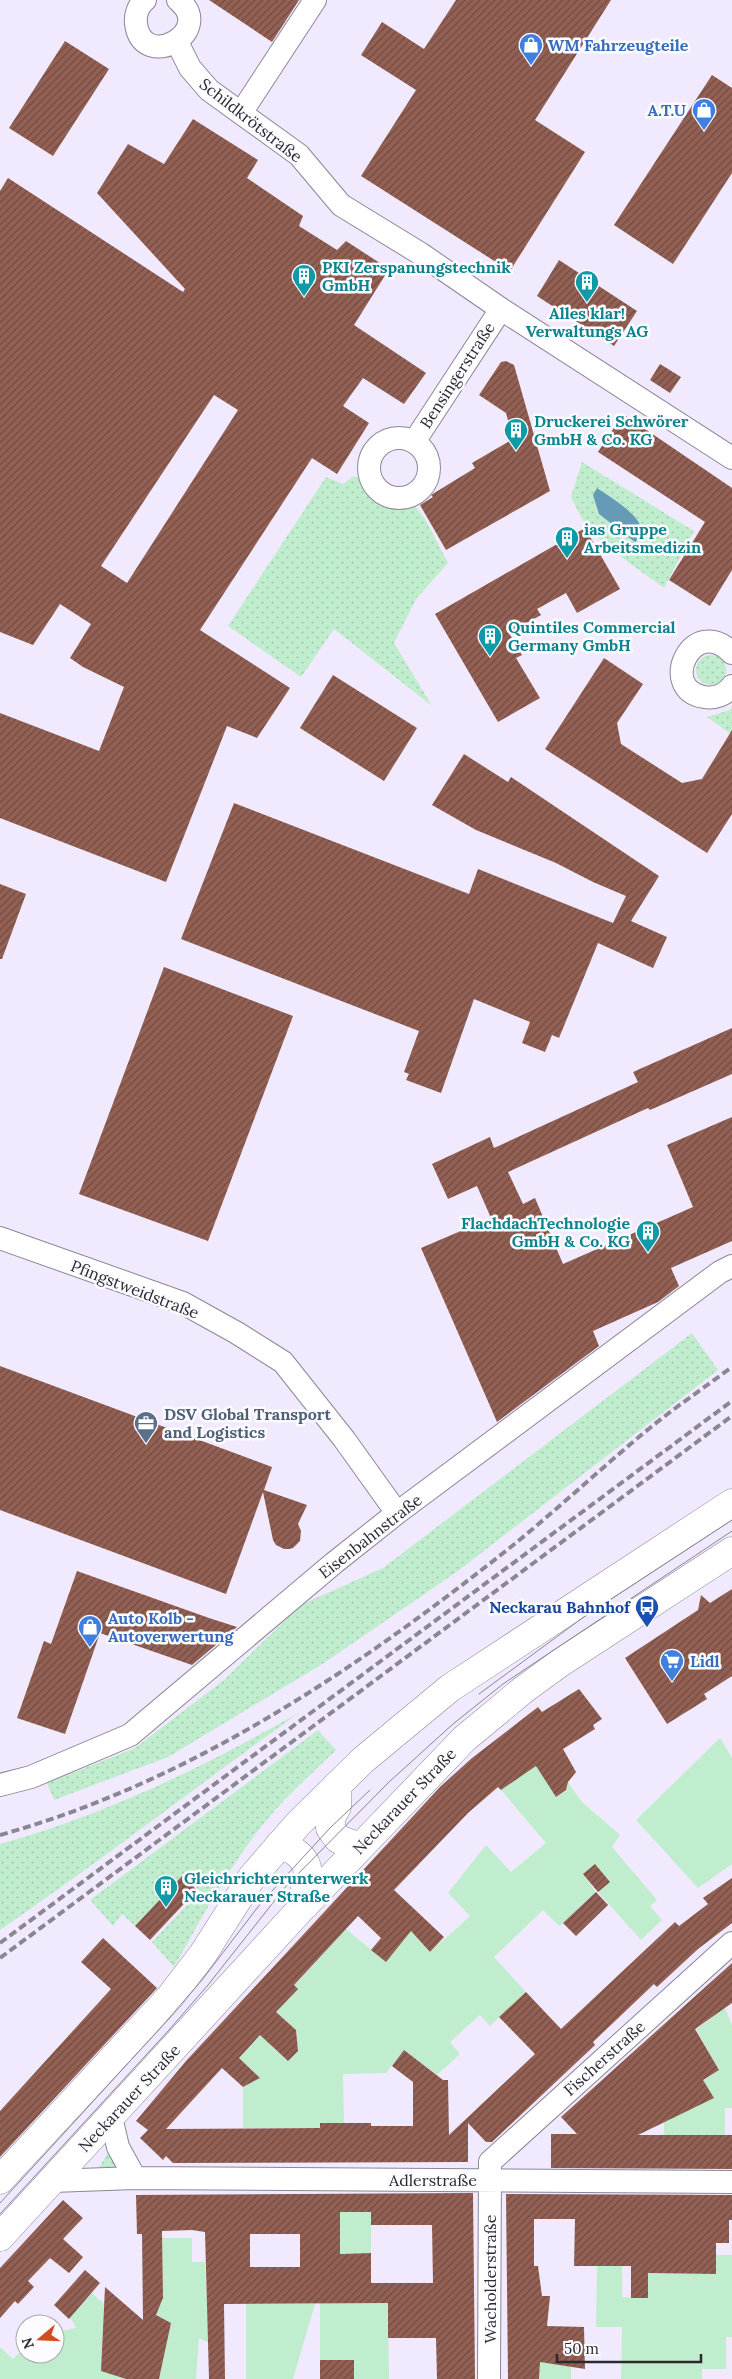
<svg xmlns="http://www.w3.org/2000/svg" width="732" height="2379" font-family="Lora,serif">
<defs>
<pattern id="grass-dots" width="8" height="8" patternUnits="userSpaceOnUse" patternTransform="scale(1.25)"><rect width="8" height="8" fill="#c0edce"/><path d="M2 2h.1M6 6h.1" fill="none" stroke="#a5cbb1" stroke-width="1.8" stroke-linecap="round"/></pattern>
<pattern id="building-hatch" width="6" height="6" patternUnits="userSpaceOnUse" patternTransform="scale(1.25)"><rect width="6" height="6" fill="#936054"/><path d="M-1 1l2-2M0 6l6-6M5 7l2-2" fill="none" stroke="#724b43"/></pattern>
</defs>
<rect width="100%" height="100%" fill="#f1eafe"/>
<path fill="url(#grass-dots)" d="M582 462 694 531 664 588 610 549 586 527 571 497Z
M354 476C362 480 363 482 368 489 379 506 395 506 413 504L424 517 448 563 416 599 394 643 432 706 334 629 301 677 228 626 326 477 343 484Z
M696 670a15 15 0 1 1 30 0a15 15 0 1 1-30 0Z
M732 706V735L707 717 730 710Z
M692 1333 718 1370 458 1571 324 1663 168 1757 54 1800 47 1783 135 1748 224 1680 301 1605 383 1568Z
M300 1712C200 1784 102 1860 0 1930V1844C109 1813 202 1768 300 1712Z
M318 1730 336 1750C317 1769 296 1787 278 1807 236 1853 205 1912 174 1967L152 1942 200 1891 183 1875 135 1926 122 1914 113 1926 90 1900Z
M111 2147 124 2173H96Z"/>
<path fill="#c0edce" d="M720 1738 732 1758V1864L698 1888 636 1820Z
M536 1766 556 1797 566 1791 568 1782 582 1802 620 1835 612 1847 657 1900 650 1906 662 1920 641 1940 598 1892 610 1882 583 1874 596 1892 563 1923 559 1926 543 1910 494 1957 526 1992 490 2026 480 2015 450 2042 460 2054 437 2075 404 2050 386 2073 343 2074 344 2123H320V2128H243V2087L260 2078 239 2058 270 2025 281 2035 271 2046 288 2061 298 2051 296 2030 276 2012 297 1989 294 1985 346 1929 386 1962 411 1931 430 1952C443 1939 457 1929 470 1916L448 1893 486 1845 511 1872 546 1843 501 1790Z
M725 2008 732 2025V2108H725V2135H664V2116L682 2113 699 2105 695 2097 708 2089 703 2080 719 2070 696 2029Z
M340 2194 362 2212H371V2253L340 2254Z
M162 2238H192V2262H205L209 2343 199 2338 196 2379H159L171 2323 156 2315 163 2298Z
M716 2255H732V2337H726V2369H702V2379H621L622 2327H596L597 2266H622V2297L648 2298V2273L716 2274Z
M92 2293 104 2304 101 2371 126 2379H0V2347L13 2359 25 2347V2354H55V2332L76 2328 70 2317Z
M320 2303H388L389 2379H354V2360H320Z
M246 2304H315L293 2379H246Z
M540 2362H571V2379H539Z"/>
<path fill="#669bb7" d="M597 488C611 498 659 525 635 542L599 514 593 495Z"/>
<path fill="url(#building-hatch)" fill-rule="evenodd" d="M209 0H299L272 42Z
M456 0H611L535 120 585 152 510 271 361 176 416 90 361 55 382 22 424 49Z
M65 41 109 69 53 156 9 128Z
M712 75 732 88V173L673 264 614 225Z
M193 119 258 160 247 178 303 216 299 226 337 250 346 241 389 269 354 325 426 373 404 404 363 378 343 406 369 423 337 474 312 458 200 630 290 688 257 738 227 726 166 882 0 818V713L99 751 124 687 83 667 70 658 91 624 60 604 33 645 0 632V191L8 178 183 292 185 289 97 193 128 144 164 164ZM214 395 238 410 127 583 101 566Z
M559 260 637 311 614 346 537 296Z
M506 361 514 365 550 491 446 550 420 505 433 497 431 495 475 468 472 463 513 439 506 413 479 395 501 362Z
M660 364 681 377 670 393 650 380Z
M623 414 732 488V570L710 606 669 580 705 522 598 452Z
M585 528 620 589 577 613 566 593 537 609 541 615 509 633 522 655 516 658 540 698 498 722 435 614Z
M604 658 643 684 617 723 621 744 682 783 702 779 732 730V814L707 853 545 749Z
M333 675 417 728 384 781 300 728Z
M464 754 508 782 511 777 659 876 631 921 667 937 653 968 598 943 559 1038 552 1035 545 1052 522 1043 530 1022 474 999 441 1093 406 1080 409 1074 404 1072 419 1031 181 939 234 803 469 894 478 869 613 923 626 896 593 882 556 863 476 830 432 805Z
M0 884 26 894 2 959H0Z
M164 967 293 1016 208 1241 79 1194Z
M732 1028V1074L650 1110 648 1108 508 1172 523 1204 535 1198 563 1264 693 1207 667 1145 732 1117V1241L671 1268 679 1286 658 1302 593 1331 599 1346 497 1422 421 1248 491 1218 477 1186 448 1199 432 1164 490 1137 494 1148 638 1082 633 1072Z
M0 1366 272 1467 264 1490 307 1505 298 1524 301 1531 300 1541 293 1548 289 1549H284L276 1545 273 1540 263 1492 226 1594 0 1510Z
M77 1571 209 1618 237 1627 192 1665 100 1633 65 1734 17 1718 44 1641 51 1644Z
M732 1589V1676L704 1694 707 1699 667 1724 625 1658 698 1610 701 1595 710 1603Z
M579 1689 602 1719 593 1725 595 1729 563 1749 576 1772 568 1782 566 1790 556 1797 536 1766 501 1790 498 1787 468 1813 394 1890 444 1937 430 1952 411 1931 386 1962 371 1950 381 1938 358 1916 294 1985 298 1989 276 2012 296 2030 298 2051 288 2061 260 2035 239 2058 260 2078 243 2087 222 2068 166 2129 320 2128V2123H371V2126H413V2082L392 2066 404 2050 443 2080H448L449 2135 535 2054 499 2017 526 1992 561 2029 675 1922 679 1926 708 1904 703 1898 732 1878V1923L698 1949 657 1987 654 1984 593 2042 595 2045 492 2142H486L468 2123V2162L173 2163 166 2156 163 2160 140 2138 148 2130 136 2121 186 2061 440 1787 472 1758 538 1707 542 1712Z
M595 1864 610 1882 598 1892 583 1874Z
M182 1876 197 1890 150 1940 135 1926Z
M596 1892 608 1905 576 1936 563 1923Z
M103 1938 157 1988 0 2157V2111L111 1989 81 1962Z
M732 1963V2003L695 2029 719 2070 703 2080 714 2098 638 2135H732V2169L551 2168V2134H577L561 2117Z
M473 2193 475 2379H437L436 2338H388V2303L224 2304 225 2379H209L205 2232 192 2230 162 2231 163 2298 156 2315 171 2323 159 2379H126L101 2371 105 2287 143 2320 142 2234H137L136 2195ZM340 2212H371V2225H432L433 2283H371V2253L340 2254ZM250 2234H300V2267H250Z
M506 2194 732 2195V2220H729V2243H716V2274L648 2273V2298H631V2266H574L575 2219H534V2266H538L542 2296H550L547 2326 584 2327 585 2369 540 2362 539 2379H508Z
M63 2200 83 2218 63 2239 83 2257 69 2273 50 2258 28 2281 34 2287 18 2304 15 2301 0 2318V2268Z
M85 2270 100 2283 69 2319 54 2305Z
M320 2360H354V2379H320Z"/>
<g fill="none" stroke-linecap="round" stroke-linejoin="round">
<g stroke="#8c8698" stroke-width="24">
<path id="minor" d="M145 0C138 6 135 15 136 24 143 73 217 31 178 0
M177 42 190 68 209 90 299 155 341 205 421 254 501 309 732 458
M241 113 315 0
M369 468a30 30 0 1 1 60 0a30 30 0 1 1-60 0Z
M414 442 501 309
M732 653C693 613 657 689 704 697 715 699 725 695 732 686
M0 1238 183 1303 237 1333 283 1362 344 1439 397 1513
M0 1785 31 1777 130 1735 334 1563 397 1513 720 1272 732 1266
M111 2117 118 2147 135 2178
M52 2181 135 2178 732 2182
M489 2379 490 2162 732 1943"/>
</g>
<g stroke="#8c8698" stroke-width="29">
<path id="primary" d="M337 1785V1807L332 1816 330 1828 338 1839 360 1847
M280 1844C319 1860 308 1877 299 1911
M0 2180 170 1997 203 1954 252 1877 298 1824 363 1760 450 1688 732 1503
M0 2237 299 1911 464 1739 523 1690 560 1663 732 1551"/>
</g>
<use href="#minor" stroke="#fff" stroke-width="22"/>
<use href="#primary" stroke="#fff" stroke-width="28"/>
<path stroke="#8a8693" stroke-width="1" d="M479 1694 585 1616 732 1520
M0 2203 163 2025 202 1980 261 1903 330 1828 370 1790
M0 2214 169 2030 208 1985 287 1885 389 1782 453 1724 503 1684 732 1531"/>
<path stroke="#8a8693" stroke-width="4" stroke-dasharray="8 4" stroke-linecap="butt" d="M0 1835C190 1782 354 1671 507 1550 556 1511 602 1467 651 1427 677 1406 705 1387 732 1367
M0 1943 732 1401
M0 1958 732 1416"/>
</g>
<defs>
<g id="shop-pin" transform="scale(1.25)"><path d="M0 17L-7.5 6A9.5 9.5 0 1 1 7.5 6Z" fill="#3f7fe0" stroke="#fcfbff"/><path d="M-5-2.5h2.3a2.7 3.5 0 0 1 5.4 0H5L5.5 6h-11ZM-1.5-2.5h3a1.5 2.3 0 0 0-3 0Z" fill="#fff"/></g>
<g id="building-pin" transform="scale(1.25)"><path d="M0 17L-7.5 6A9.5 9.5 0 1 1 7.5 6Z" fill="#0f9aa8" stroke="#fcfbff"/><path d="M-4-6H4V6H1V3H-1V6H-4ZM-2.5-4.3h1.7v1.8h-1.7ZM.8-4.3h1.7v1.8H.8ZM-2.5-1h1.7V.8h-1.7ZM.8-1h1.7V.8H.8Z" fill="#fff"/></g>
<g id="office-pin" transform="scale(1.25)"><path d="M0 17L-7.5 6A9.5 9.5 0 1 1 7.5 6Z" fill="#5c6f8a" stroke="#fcfbff"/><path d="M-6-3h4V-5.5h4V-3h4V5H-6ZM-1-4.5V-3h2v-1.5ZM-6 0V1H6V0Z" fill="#fff"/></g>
<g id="bus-pin" transform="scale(1.25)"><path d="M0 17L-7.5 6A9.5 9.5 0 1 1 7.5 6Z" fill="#1a4fb4" stroke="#fcfbff"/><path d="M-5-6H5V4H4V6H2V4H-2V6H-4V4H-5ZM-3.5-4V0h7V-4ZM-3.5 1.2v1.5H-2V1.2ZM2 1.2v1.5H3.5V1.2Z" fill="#fff"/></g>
<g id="supermarket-pin" transform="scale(1.25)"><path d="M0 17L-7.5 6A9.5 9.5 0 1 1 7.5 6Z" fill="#3f7fe0" stroke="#fcfbff"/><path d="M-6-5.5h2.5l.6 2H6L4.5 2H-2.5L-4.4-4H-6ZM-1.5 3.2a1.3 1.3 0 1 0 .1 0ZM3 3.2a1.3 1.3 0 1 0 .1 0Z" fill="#fff"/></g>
</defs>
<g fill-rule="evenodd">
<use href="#shop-pin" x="531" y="45"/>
<use href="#shop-pin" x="704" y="110"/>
<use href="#building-pin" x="304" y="276"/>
<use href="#building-pin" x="587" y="282"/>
<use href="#building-pin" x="516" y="430"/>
<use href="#building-pin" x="567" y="538"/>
<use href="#building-pin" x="490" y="636"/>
<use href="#building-pin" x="648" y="1232"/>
<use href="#office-pin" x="146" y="1423"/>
<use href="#bus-pin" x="647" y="1607"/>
<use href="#shop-pin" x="90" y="1627"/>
<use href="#supermarket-pin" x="672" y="1661"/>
<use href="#building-pin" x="166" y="1887"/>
</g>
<g text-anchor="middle" stroke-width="5" stroke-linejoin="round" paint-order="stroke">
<g font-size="16" font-weight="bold" fill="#366cbe" stroke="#fcfbff" text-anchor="start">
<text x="548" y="51">WM Fahrzeugteile</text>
<text x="686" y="116" text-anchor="end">A.T.U</text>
<text x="108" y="1624">Auto Kolb -<tspan x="108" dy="18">Autoverwertung</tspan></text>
<text x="690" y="1667">Lidl</text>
</g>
<g font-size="16" fill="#2c2a31" stroke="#fcfbff">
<text transform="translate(251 120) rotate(38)" y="6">Schildkrötstraße</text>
<text transform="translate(457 375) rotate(-57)" y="6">Bensingerstraße</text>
<text transform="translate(135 1289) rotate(21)" y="6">Pfingstweidstraße</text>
<text transform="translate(370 1536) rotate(-38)" y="6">Eisenbahnstraße</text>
<text transform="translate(404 1801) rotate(-46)" y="6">Neckarauer Straße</text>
<text transform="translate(604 2058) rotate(-42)" y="6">Fischerstraße</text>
<text transform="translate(129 2098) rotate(-47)" y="6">Neckarauer Straße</text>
<text x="433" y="2186">Adlerstraße</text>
<text transform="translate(490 2279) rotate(-90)" y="6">Wacholderstraße</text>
</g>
<g font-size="16" font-weight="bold" fill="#0d838f" stroke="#fcfbff" text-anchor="start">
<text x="322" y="273">PKI Zerspanungstechnik<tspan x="322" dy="18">GmbH</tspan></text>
<text x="587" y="319" text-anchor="middle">Alles klar!<tspan x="587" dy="18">Verwaltungs AG</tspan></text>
<text x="534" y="427">Druckerei Schwörer<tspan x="534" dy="18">GmbH &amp; Co. KG</tspan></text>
<text x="584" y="535">ias Gruppe<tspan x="584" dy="18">Arbeitsmedizin</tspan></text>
<text x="508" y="633">Quintiles Commercial<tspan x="508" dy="18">Germany GmbH</tspan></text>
<text x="630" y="1229" text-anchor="end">FlachdachTechnologie<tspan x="630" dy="18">GmbH &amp; Co. KG</tspan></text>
<text x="184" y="1884">Gleichrichterunterwerk<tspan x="184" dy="18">Neckarauer Straße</tspan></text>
</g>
<g font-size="16" font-weight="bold" fill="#4e5e75" stroke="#fcfbff" text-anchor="start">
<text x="164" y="1420">DSV Global Transport<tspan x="164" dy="18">and Logistics</tspan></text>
</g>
<g font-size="16" font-weight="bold" fill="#164399" stroke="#fcfbff" text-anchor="end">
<text x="630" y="1613">Neckarau Bahnhof</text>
</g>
</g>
<g transform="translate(40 2339) rotate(251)"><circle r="24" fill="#fcfbff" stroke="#a9a7ad"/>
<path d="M0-4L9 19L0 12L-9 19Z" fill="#d34b20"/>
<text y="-8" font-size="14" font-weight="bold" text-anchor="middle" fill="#2c2a31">N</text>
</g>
<path d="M557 2354v8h144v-8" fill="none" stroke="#2c2a31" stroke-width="2.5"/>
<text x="564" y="2354" font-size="15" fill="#2c2a31" stroke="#fcfbff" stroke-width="4" paint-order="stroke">50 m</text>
</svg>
